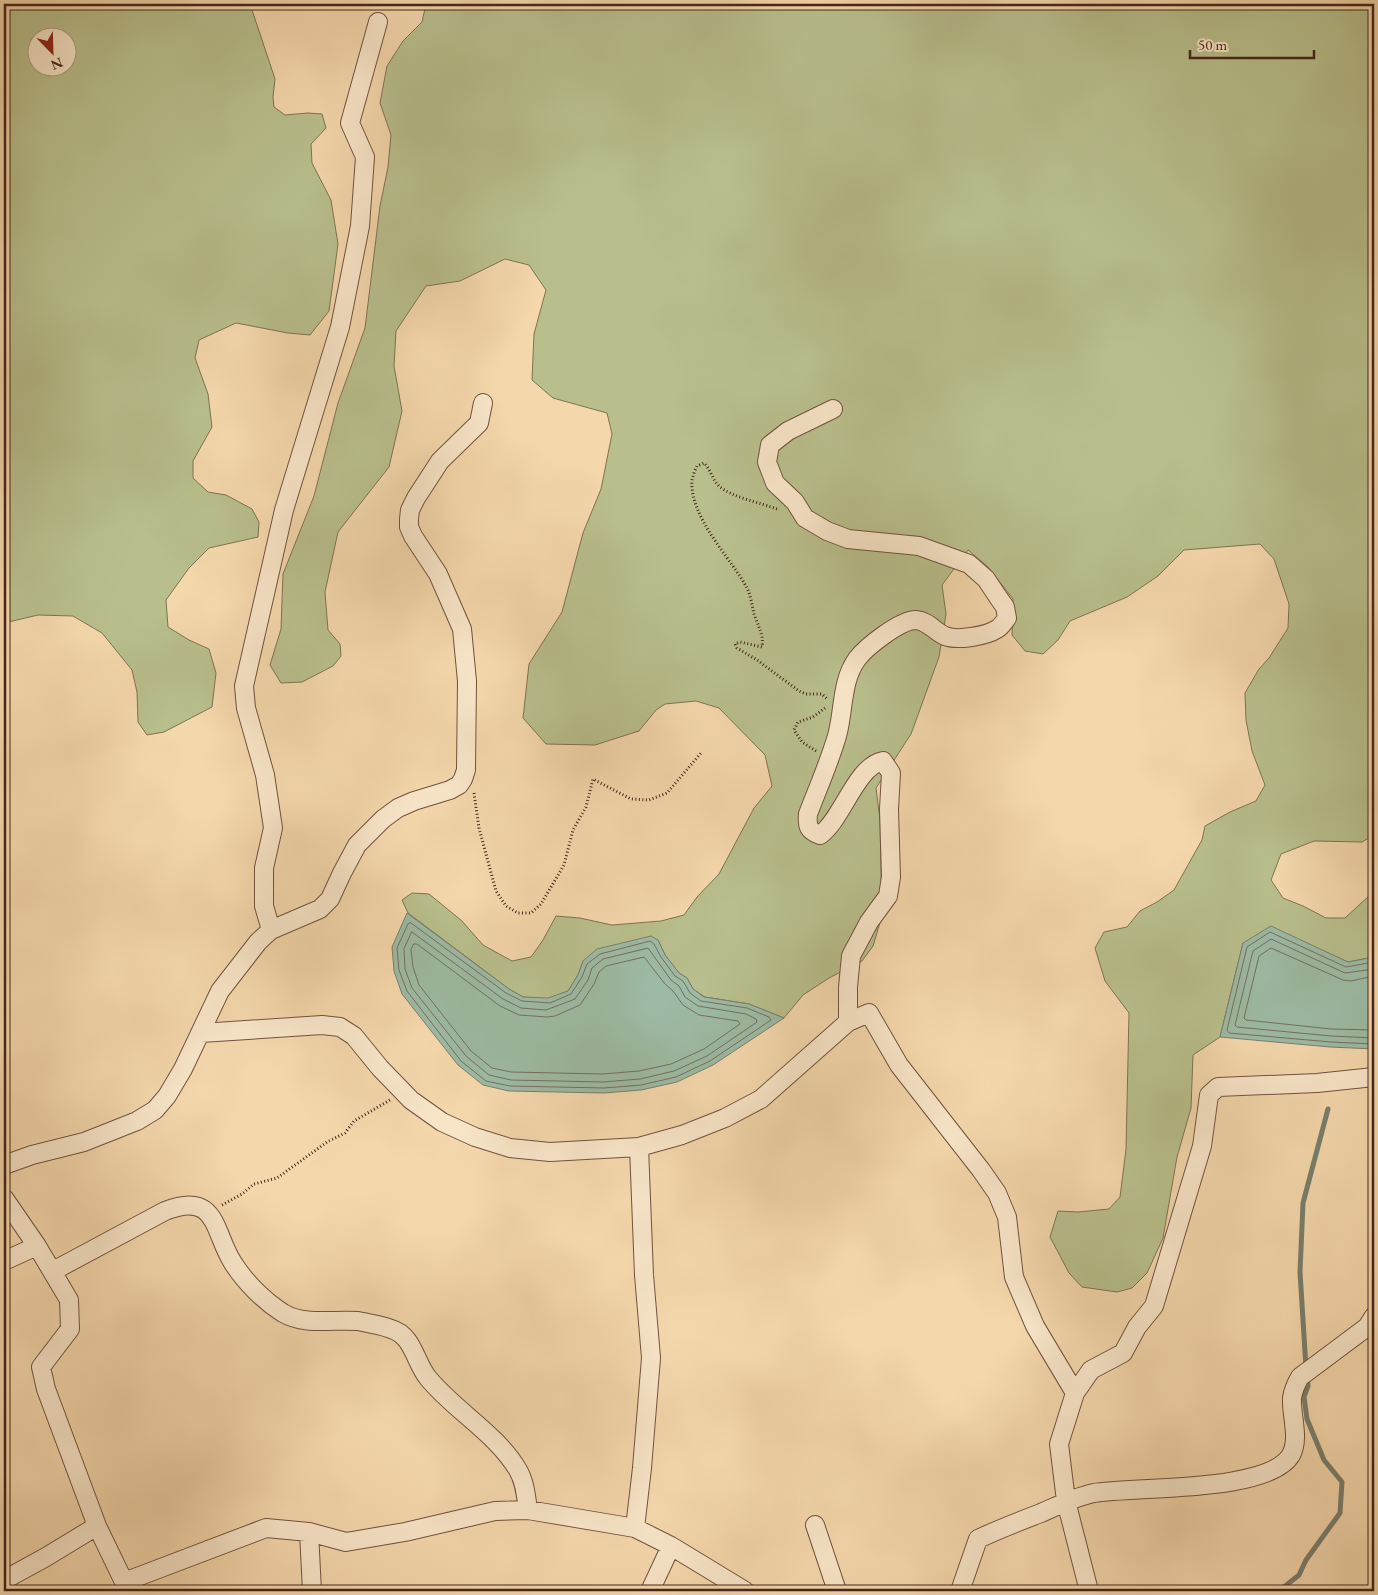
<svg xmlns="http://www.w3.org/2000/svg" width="1378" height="1595" font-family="'EB Garamond',serif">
<rect width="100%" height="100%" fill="#f4d7ab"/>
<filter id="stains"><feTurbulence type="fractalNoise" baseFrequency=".004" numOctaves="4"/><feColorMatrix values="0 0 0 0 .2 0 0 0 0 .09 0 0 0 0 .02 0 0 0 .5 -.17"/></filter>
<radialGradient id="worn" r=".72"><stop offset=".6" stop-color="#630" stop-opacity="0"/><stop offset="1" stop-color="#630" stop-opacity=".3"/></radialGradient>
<path fill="#b8bf8c" stroke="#7f7254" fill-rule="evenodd" d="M4 4H250L275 79 273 97 274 107 285 115 308 113 322 114 326 128 311 144 312 163 331 200 338 244 329 311 310 335 288 333 236 323 199 340 195 358 208 394 212 427 193 461V478L208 492 226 495 252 509 259 522 258 537 209 548 189 568 166 600 168 627 189 640 209 649 216 673 212 707 164 732 147 735 138 722 137 692 132 670 102 633 73 616 38 615 4 623ZM38 38H68V68H38Z
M426 4H1374V835L1362 842 1314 841 1281 854 1271 880 1283 898 1303 906 1326 918H1345L1370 895H1374V957L1348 962 1311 946 1243 943 1220 1037 1193 1055 1191 1108 1177 1157 1163 1238 1147 1273 1132 1288 1117 1292 1082 1287 1069 1273 1050 1237 1058 1211 1078 1212 1109 1209 1120 1197 1126 1149 1129 1013 1105 981 1095 948 1104 932 1127 927 1140 911 1157 902 1174 890 1202 840 1205 826 1230 812 1256 801 1265 785 1252 751 1246 720 1245 693 1259 669 1269 658 1288 628 1289 604 1274 559 1260 544 1184 550 1158 576 1127 597 1070 621 1058 640 1043 654 1025 651 1012 635 1013 599 988 567 968 550 942 585 946 614 939 657 911 734 876 788 880 820 882 916 873 946 862 961 829 978 803 995 784 1018 749 1004 705 997 693 989 687 978 679 973 665 955 658 940 583 961 578 975 568 991 548 999 523 997 509 989 408 913 402 900 412 893 429 894 462 921 483 945 512 961 531 957 543 940 556 916 580 918 612 925 661 921 684 915 697 897 719 874 754 808 772 786 765 755 719 708 696 701 665 704 656 710 639 731 595 745 546 744 523 718 529 664 562 612 583 533 601 489 612 434 607 413 553 398 532 380 534 334 546 290 529 265 505 259 460 281 426 286 396 331 394 366 402 411 389 467 338 532 325 592 328 630 340 644 341 656 333 666 302 682 281 683 270 665 281 629 283 574 314 496 338 403 365 328 380 206 388 167 391 135 380 103 387 66 403 41 422 22Z"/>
<path fill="#9dbaa4" stroke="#7a7f6d" d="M407 913 509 989 523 997 548 998 568 991 578 975 583 961 597 949 651 936 658 940 665 955 679 973 687 978 693 989 704 997 749 1004 784 1018 713 1065 677 1082 641 1090 604 1093 509 1091 483 1085 458 1065 402 994 394 971 392 947Z
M1271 926 1348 962 1374 957V1049L1330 1047 1220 1037 1243 943Z"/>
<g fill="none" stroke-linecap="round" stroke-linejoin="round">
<path stroke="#727060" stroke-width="1" d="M411 923 506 993 522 1001 550 1003 571 994 582 977 587 964 600 954 650 941 654 944 661 957 675 976 683 981 690 993 701 1001 747 1008 769 1017 771 1020 710 1061 676 1077 641 1085 604 1088 510 1086 486 1081 461 1061 407 991 399 970 397 948 408 924Z
M412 932 503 999 521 1008 546 1010 575 999 588 980 592 968 603 959 648 948 671 980 679 986 685 997 698 1006 746 1014 756 1019 757 1022 707 1056 674 1071 640 1079 603 1082 511 1080 489 1075 466 1056 412 988 405 969 404 949Z
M414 944H417L500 1006 519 1015 547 1017 555 1016 580 1005 594 984 599 972 606 966 644 957 665 984 673 991 683 1005 699 1015 738 1021 740 1024 704 1049 671 1064 639 1071 603 1074 511 1072 492 1068 471 1051 419 985 413 967 411 950Z
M1374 962 1346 967 1270 932 1247 947 1227 1030 1229 1033 1331 1042 1374 1044
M1374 969 1345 973 1271 939 1253 951 1235 1025 1237 1027 1331 1036 1374 1038
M1374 976 1351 981 1343 980 1271 948 1259 956 1244 1018 1246 1020 1331 1029 1374 1030"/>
<path stroke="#7a7f6d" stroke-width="5" d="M1306 1368 1300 1272 1303 1203 1328 1109
M1279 1591 1299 1575 1306 1560 1340 1513 1342 1482 1324 1460 1307 1419 1304 1397 1308 1386 1307 1376"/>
<g stroke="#72523f" stroke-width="20">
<path id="minor" d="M833 409 788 431 770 445 767 462 775 483 795 502 805 518 827 531 848 539 919 546 969 564 986 579 998 597 1005 607 1007 618C1004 622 1001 627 997 629 986 636 957 641 945 636 934 631 928 621 916 620 900 620 866 647 857 659 841 681 844 711 837 736 829 763 818 788 808 814 807 826 808 831 820 835 842 820 856 766 883 761L891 773 889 809 891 877 888 896 869 922 851 956 848 987V1022
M271 930 264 906V868L273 828 265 775 246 708 244 686 284 510 340 327 360 226 365 157 350 123 378 22
M201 1033 322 1025 340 1027 354 1036 380 1068 411 1100 442 1122 475 1137 510 1148 550 1152 639 1147 682 1135 725 1118 761 1099 848 1022 869 1013 899 1065 981 1170 997 1193 1007 1217 1014 1277 1035 1326 1075 1393
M4 1165 32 1155 84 1142 137 1121 155 1110 167 1096 183 1069 220 991 258 942 271 930 320 909 330 899 342 873 357 845 383 819 398 808 414 801 450 790 459 785 463 779 466 770 467 681 462 629 438 574 413 536 409 527V519L410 510 416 498 440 461 479 423 483 403
M4 1198 37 1246 69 1300 70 1329 41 1367 46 1389 97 1526 124 1582 266 1528 309 1532 346 1542 405 1532 495 1511 528 1510 635 1528 671 1546 745 1591
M4 1261 37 1246
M53 1271 165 1211C218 1190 213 1232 233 1263 245 1282 264 1301 283 1313 305 1326 333 1319 358 1321 368 1323 381 1325 391 1329 413 1335 415 1362 428 1378 455 1411 496 1433 518 1470 525 1482 526 1496 528 1510
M815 1525 837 1591
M635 1528 642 1468 651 1358 644 1275 639 1147
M309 1532 312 1591
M4 1580 46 1557 97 1526
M650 1591 671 1546
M960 1591 978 1539C999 1529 1020 1521 1041 1513 1059 1505 1075 1497 1094 1493 1136 1486 1268 1493 1291 1455 1300 1438 1291 1416 1292 1398 1293 1390 1296 1384 1300 1377L1367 1327 1374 1316
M1089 1591 1066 1501 1059 1444 1075 1393 1091 1370 1123 1353 1137 1327 1154 1306 1202 1146 1209 1095 1218 1087 1317 1083 1374 1077"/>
</g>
<path stroke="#46261b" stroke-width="3" stroke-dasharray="1 2.5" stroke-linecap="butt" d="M777 509C761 503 731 497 719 486 712 479 711 470 704 463L697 466C695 470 693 475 692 480 689 517 731 558 747 588 751 596 752 606 754 614 758 626 764 635 762 647L740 642 735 644 737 648 757 660 799 691 806 694H822L827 699
M816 751 802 742 794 730 798 722 813 717 825 708
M474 793 479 828 496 891 506 906 518 913H531L541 904 564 865 573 830 586 807 593 779 631 799 649 800 667 793 701 753
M222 1205 242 1194 254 1184 277 1178 327 1142 345 1133 354 1121 390 1100"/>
<use href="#minor" stroke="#f8e5c8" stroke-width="18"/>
</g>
<rect width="1378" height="1595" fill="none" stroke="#f4d7ab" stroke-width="20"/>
<rect x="5" y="5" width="1368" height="1585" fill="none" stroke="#46261b" stroke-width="2.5"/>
<rect x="10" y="10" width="1358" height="1575" fill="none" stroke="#46261b"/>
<g transform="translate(52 52) rotate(157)"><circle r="24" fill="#f8e5c8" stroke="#b19983"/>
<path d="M0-4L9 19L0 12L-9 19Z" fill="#8f2418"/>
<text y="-8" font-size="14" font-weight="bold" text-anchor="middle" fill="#46261b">N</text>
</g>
<path d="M1190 50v8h124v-8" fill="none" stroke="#46261b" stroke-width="2.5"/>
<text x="1198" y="50" font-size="15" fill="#46261b" stroke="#f8e5c8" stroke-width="4" paint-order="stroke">50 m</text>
<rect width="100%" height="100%" filter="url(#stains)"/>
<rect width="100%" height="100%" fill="url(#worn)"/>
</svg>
